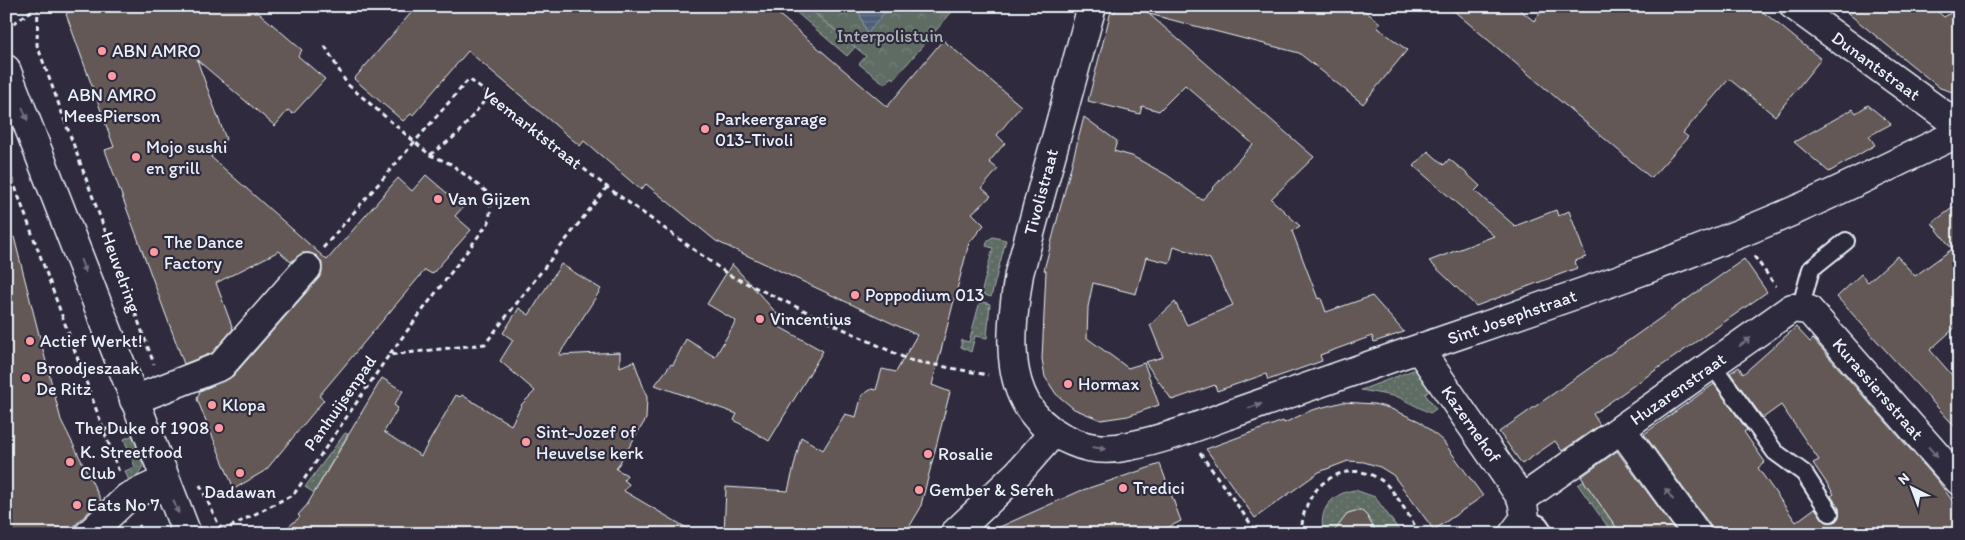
<svg xmlns="http://www.w3.org/2000/svg" width="1965" height="540" font-family="Itim,sans-serif">
<defs>
<pattern id="grass-dots" width="8" height="8" patternUnits="userSpaceOnUse" patternTransform="scale(1.25)"><rect width="8" height="8" fill="#5e6c63"/><path d="M2 2h.1M6 6h.1" fill="none" stroke="#75817a" stroke-width="1.8" stroke-linecap="round"/></pattern>
<pattern id="forest-crowns" width="20" height="18" patternUnits="userSpaceOnUse" patternTransform="scale(1.25)"><rect width="20" height="18" fill="#5e6c63"/><path d="M2 6a3 3 0 1 1 6 0M12 15a3 3 0 1 1 6 0" fill="none" stroke="#75817a"/></pattern>
<pattern id="water-rules" width="6" height="5" patternUnits="userSpaceOnUse" patternTransform="scale(1.25)"><rect width="6" height="5" fill="#4e6078"/><path d="M0 2.5h6" fill="none" stroke="#68778c"/></pattern>
</defs>
<rect width="100%" height="100%" fill="#2f2a3d"/>
<filter id="ink" filterUnits="userSpaceOnUse"><feTurbulence type="fractalNoise" baseFrequency=".02" numOctaves="2"/><feDisplacementMap in="SourceGraphic" scale="10" xChannelSelector="R" yChannelSelector="G"/><feConvolveMatrix kernelMatrix="1 2 1 2 8 2 1 2 1" color-interpolation-filters="sRGB"/></filter>
<g filter="url(#ink)">
<path fill="url(#grass-dots)" stroke="#a3aeae" d="M789 6H857L867 34 847 56Z
M993 237 1006 240 991 297 981 294 993 248 986 246 988 240Z
M980 301 990 304 987 338 975 336 971 352 961 347V340L969 342Z
M1416 369 1431 390 1425 394 1436 409 1430 413 1398 397 1361 390Z
M345 433 348 434 314 493 305 487Z
M136 434 143 466 136 479 129 481 125 471 135 467 124 439Z
M1584 481 1619 531 1621 534H1613L1578 485Z
M1355 490 1375 497 1402 534H1324C1317 510 1332 493 1355 490Z"/>
<path fill="url(#forest-crowns)" stroke="#a3aeae" d="M806 6H957L894 79 891 77 885 84 859 64 866 56Z"/>
<path fill="url(#water-rules)" stroke="#8c9aab" d="M857 6H890L867 34Z"/>
<path fill="#645954" stroke="#e8f1f8" d="M78 6H251L302 50 298 56 325 79 293 114 288 110 275 126 197 60 226 139 211 157 327 260 398 178 412 191 426 175 463 207 455 216 471 230 432 274 425 270 319 396 324 400 266 470 234 489 197 399 200 391 233 376 319 278 322 272V263L317 256 310 253H302L291 262 279 251 216 283 233 329 212 353 184 364 105 150 114 147 66 14Z
M417 6H769L887 107 943 40 1021 106 997 135 1005 143 989 162 998 169 982 188 991 196 972 213 984 225 969 243 932 385 950 392 920 509 905 534H724L726 487 788 491 801 437 823 450 845 414 856 417 862 395 872 389 876 390 882 369 896 372 917 335 716 241 646 184 641 190 584 141 580 146 468 51 413 115 411 114 403 121 354 79Z
M1116 6H1140L1148 13 1149 6H1359L1380 23 1377 27 1407 50 1363 104 1299 53 1149 14 1314 157 1271 199 1300 226 1292 231 1318 299 1321 298 1326 312 1372 296 1404 332 1374 342 1372 336 1320 355 1322 361 1268 380 1266 374 1217 391 1215 385 1172 400 1145 362 1163 357 1150 325 1175 302 1187 325 1233 305 1210 259 1174 246 1170 263 1146 257 1136 294 1093 283 1088 307 1087 338 1128 368 1144 363 1159 405 1128 416 1101 420 1074 409 1056 394 1045 377 1042 359 1046 271 1044 270 1084 117 1117 141 1114 151 1132 156 1167 175 1202 200 1253 144 1185 85 1159 111 1142 106 1140 114 1088 101 1111 11 1115 12Z
M1448 6H1515L1534 21 1546 6H1756L1821 59 1775 116 1729 79 1683 133 1688 137 1651 178Z
M1839 6H1931L1944 17 1959 8V94L1940 88Z
M1868 105 1891 124 1869 136 1875 145 1829 172 1794 142 1853 109 1856 113Z
M1428 151 1444 165 1449 159 1465 172 1480 186 1475 191 1515 226 1556 210 1558 216 1569 211 1586 257 1575 261 1577 268 1476 306 1429 261 1494 236 1414 166Z
M1959 203V324L1930 350 1959 383V431L1837 297 1861 274 1868 282 1897 256 1915 276 1952 249 1932 223Z
M14 237 61 420 101 500 66 534H6V238Z
M1744 259 1767 292 1593 414 1600 425 1562 451 1555 441 1522 464 1499 432Z
M561 264 601 289 559 355 620 352V367L634 361 647 397 646 419 616 469 627 475 624 480 629 484 624 491 697 534H280L300 517 298 515 307 505 382 378 403 391 394 405 398 408 384 432 421 456 456 395 460 397 462 395 511 425 522 404 535 391 500 361 513 340 503 333 519 308 529 315Z
M732 264 780 317 776 325 823 351 769 441 734 420 737 414 655 385 671 364 673 365 686 339 715 357 736 321 707 304Z
M1796 327 1810 342 1813 339 1938 481 1959 510V523L1945 534H1712L1710 525 1644 434 1714 384 1747 430 1744 432 1765 462 1758 468 1796 522 1815 508 1826 522H1835L1839 517V508L1831 496 1834 494 1813 463 1819 460 1781 405 1763 418 1730 373 1739 367 1743 374Z
M1343 402 1374 404 1389 408 1419 421 1443 441 1483 496 1434 530 1393 475 1380 467 1364 462 1348 461 1319 472 1255 518 1206 449 1283 421 1284 423 1312 410Z
M1617 451 1678 534H1621L1581 477Z
M1160 464 1181 521 1155 534H984L1080 491Z
M1355 511H1362L1367 516 1377 534H1332L1348 513Z"/>
<g fill="none" stroke-linecap="round" stroke-linejoin="round">
<g stroke="#e8f1f8" stroke-width="20">
<path id="lane" d="M1800 309 1811 269 1846 241
M1713 366 1775 452 1804 473 1830 513
M1525 518 1539 524 1546 534"/>
</g>
<g stroke="#e8f1f8" stroke-width="31">
<path id="street" d="M1092 6 1019 274C1009 338 1000 413 1073 442 1091 450 1111 450 1129 446 1162 440 1196 427 1228 415 1276 398 1325 381 1374 364 1509 317 1645 274 1777 218 1839 192 1898 161 1959 133
M1794 6 1959 126
M1419 349 1522 499 1525 518 1513 534
M134 400 221 366 307 268
M1522 499 1621 429
M89 534 128 497 165 480
M954 534 1018 473 1054 432
M1697 534 1621 429 1792 308 1809 310 1959 481"/>
</g>
<g stroke="#e8f1f8" stroke-width="31">
<path id="secondary" d="M6 69 187 534"/>
</g>
<path stroke="#e8f1f8" stroke-width="3" stroke-dasharray="5 4" stroke-linecap="butt" d="M38 6 37 45 154 364
M6 29 38 6
M325 46 347 84 430 155 451 164 492 196 489 222 389 355
M430 155 459 133 489 95
M6 162 119 472
M323 248 469 79 607 187 729 275 909 360 988 375
M1754 256 1776 286
M104 430 115 426
M1200 453 1258 534
M200 485 223 534
M139 525 143 534
M222 531 294 494 389 355 485 344 607 187
M1302 534C1299 488 1346 452 1385 483 1397 494 1411 520 1420 534"/>
<use href="#lane" stroke="#2f2a3d" stroke-width="16"/>
<use href="#street" stroke="#2f2a3d" stroke-width="28"/>
<use href="#secondary" stroke="#2f2a3d" stroke-width="28"/>
</g>
<defs><path id="oneway-solid" d="M-6-.8H1V-3.2L6.5 0L1 3.2V.8H-6Z" transform="scale(1.25)"/></defs>
<g fill="#70707e">
<use href="#oneway-solid" transform="translate(25 114) rotate(69)"/>
<use href="#oneway-solid" transform="translate(83 266) rotate(69)"/>
<use href="#oneway-solid" transform="translate(1745 342) rotate(-36)"/>
<use href="#oneway-solid" transform="translate(1255 406) rotate(-19)"/>
<use href="#oneway-solid" transform="translate(1099 448) rotate(7)"/>
<use href="#oneway-solid" transform="translate(1933 452) rotate(49)"/>
<use href="#oneway-solid" transform="translate(1669 494) rotate(-126)"/>
<use href="#oneway-solid" transform="translate(176 507) rotate(68)"/>
</g>
</g>
<g fill="#ff9aa2" stroke="#2f2a3d" stroke-width="2">
<circle cx="102" cy="51" r="5"/>
<circle cx="112" cy="76" r="5"/>
<circle cx="705" cy="129" r="5"/>
<circle cx="136" cy="157" r="5"/>
<circle cx="438" cy="199" r="5"/>
<circle cx="154" cy="252" r="5"/>
<circle cx="855" cy="295" r="5"/>
<circle cx="760" cy="319" r="5"/>
<circle cx="30" cy="341" r="5"/>
<circle cx="26" cy="378" r="5"/>
<circle cx="1068" cy="384" r="5"/>
<circle cx="212" cy="405" r="5"/>
<circle cx="219" cy="428" r="5"/>
<circle cx="526" cy="442" r="5"/>
<circle cx="928" cy="454" r="5"/>
<circle cx="70" cy="462" r="5"/>
<circle cx="240" cy="473" r="5"/>
<circle cx="1123" cy="488" r="5"/>
<circle cx="919" cy="490" r="5"/>
<circle cx="77" cy="505" r="5"/>
</g>
<g text-anchor="middle" stroke-width="4.5" stroke-linejoin="round" paint-order="stroke">
<g font-size="18" fill="#aab5b5" stroke="#2f2a3d">
<text x="890" y="42">Interpolistuin</text>
</g>
<g font-size="18" fill="#e8f1f8" stroke="#2f2a3d" text-anchor="start">
<text x="112" y="57">ABN AMRO</text>
<text x="112" y="101" text-anchor="middle">ABN AMRO<tspan x="112" dy="21">MeesPierson</tspan></text>
<text x="715" y="125">Parkeergarage<tspan x="715" dy="21">013-Tivoli</tspan></text>
<text x="146" y="153">Mojo sushi<tspan x="146" dy="21">en grill</tspan></text>
<text x="448" y="205">Van Gijzen</text>
<text x="164" y="248">The Dance<tspan x="164" dy="21">Factory</tspan></text>
<text x="865" y="301">Poppodium 013</text>
<text x="770" y="325">Vincentius</text>
<text x="40" y="347">Actief Werkt!</text>
<text x="36" y="374">Broodjeszaak<tspan x="36" dy="21">De Ritz</tspan></text>
<text x="1078" y="390">Hormax</text>
<text x="222" y="411">Klopa</text>
<text x="209" y="434" text-anchor="end">The Duke of 1908</text>
<text x="536" y="438">Sint-Jozef of<tspan x="536" dy="21">Heuvelse kerk</tspan></text>
<text x="80" y="458">K. Streetfood<tspan x="80" dy="21">Club</tspan></text>
<text x="938" y="460">Rosalie</text>
<text x="1133" y="494">Tredici</text>
<text x="929" y="496">Gember &amp; Sereh</text>
<text x="240" y="498" text-anchor="middle">Dadawan</text>
<text x="87" y="511">Eats No 7</text>
</g>
<g font-size="18" fill="#e8f1f8" stroke="#2f2a3d">
<text transform="translate(1876 66) rotate(36)" y="6">Dunantstraat</text>
<text transform="translate(532 128) rotate(38)" y="6">Veemarktstraat</text>
<text transform="translate(1041 192) rotate(-75)" y="6">Tivolistraat</text>
<text transform="translate(121 272) rotate(70)" y="6">Heuvelring</text>
<text transform="translate(1512 317) rotate(-19)" y="6">Sint Josephstraat</text>
<text transform="translate(1678 389) rotate(-35)" y="6">Huzarenstraat</text>
<text transform="translate(1878 389) rotate(49)" y="6">Kurassiersstraat</text>
<text transform="translate(340 403) rotate(-55)" y="6">Panhuijsenpad</text>
<text transform="translate(1471 424) rotate(55)" y="6">Kazernehof</text>
</g>
</g>
<rect width="1965" height="540" fill="none" stroke="#2f2a3d" stroke-width="25"/>
<rect x="12" y="12" width="1940" height="515" fill="none" stroke="#e8f1f8" stroke-width="2" filter="url(#ink)"/>
<g transform="translate(1912 488) rotate(318)" stroke="#2f2a3d" stroke-width="4" paint-order="stroke">
<path d="M0-4L9 19L0 12L-9 19Z" fill="#e8f1f8"/>
<text y="-8" font-size="14" font-weight="bold" text-anchor="middle" fill="#e8f1f8">N</text>
</g>
</svg>
